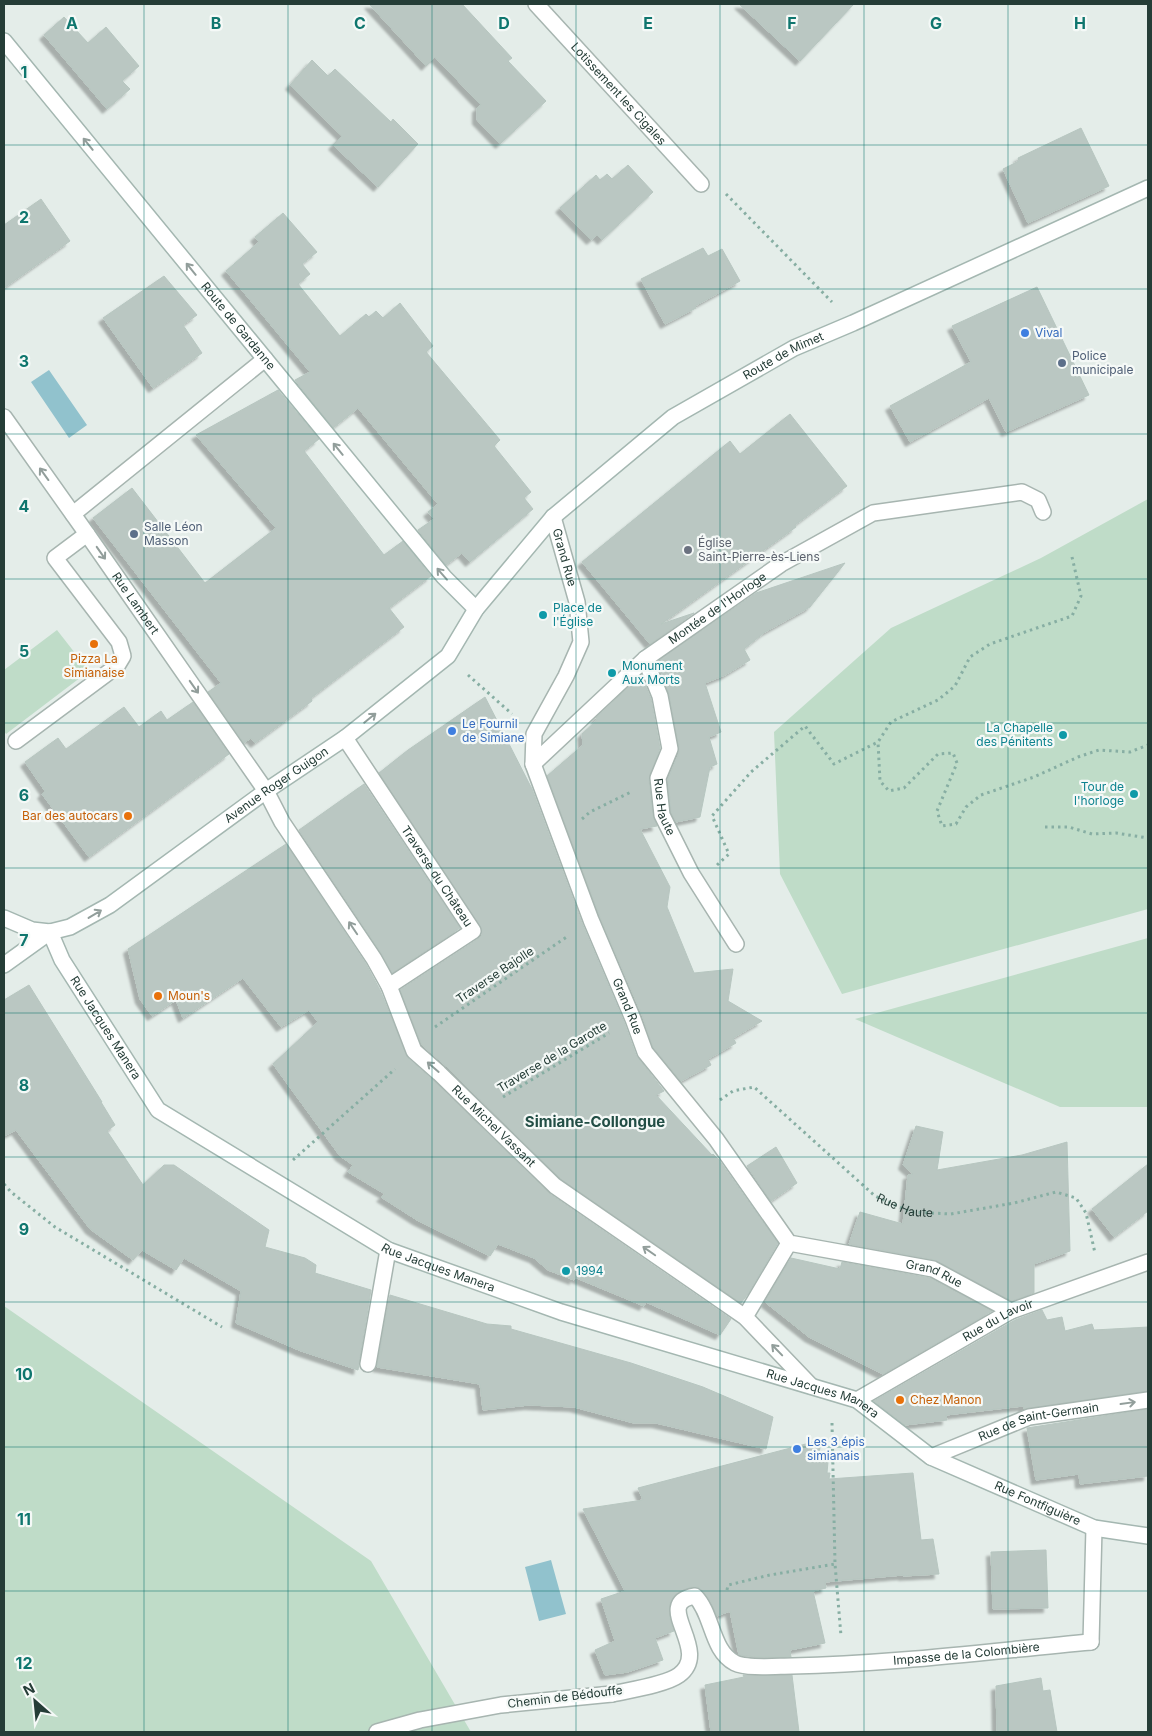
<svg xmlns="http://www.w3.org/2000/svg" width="1152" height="1736" font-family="Inter,sans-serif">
<defs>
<filter id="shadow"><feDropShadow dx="-4.5" dy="4.5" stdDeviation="1" flood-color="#0004"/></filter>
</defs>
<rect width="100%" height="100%" fill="#e4ede9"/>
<path fill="#bfdcc8" d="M1148 499V909L842 994 780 874 774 732 891 628 1041 558Z
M57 630 89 671 6 734 4 731V670Z
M1148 938V1107H1060L855 1019Z
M4 1306 371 1561 471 1732H4Z"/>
<path fill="#91c2cd" d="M49 370 87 425 69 438 31 382Z
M551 1560 566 1614 539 1621 525 1567Z"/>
<path fill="#bac7c2" stroke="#b7c6c0" filter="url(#shadow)" d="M369 4H462L512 58 508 61 546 101 500 144 477 120V108L481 105 435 57 426 66Z
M739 4H854L800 61Z
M64 17 88 43 106 27 139 66 122 81 130 89 107 109 44 35Z
M312 60 328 76 335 69 391 122 393 119 418 144 378 187 333 145 342 136 290 85Z
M1081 128 1109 186 1028 223 1003 169 1019 161 1018 158Z
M628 165 653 192 602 240 597 235 591 240 560 208 596 175 600 180 607 174 612 179Z
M41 199 70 241 4 288V225Z
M283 213 317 252 302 264 310 274 298 284 340 336 366 314 369 317 376 311 383 318 400 303 433 346 426 352 500 440 494 446 531 492 524 498 533 509 470 562 462 553 446 565 418 530 434 519 428 512 438 504 358 408 333 428 295 380 310 372 226 271 259 242 255 237Z
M703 248 708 256 722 249 740 281 695 306 696 308 665 324 641 279Z
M164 276 197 315 183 325 202 353 153 388 103 318Z
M1037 287 1089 395 1006 432 989 398 910 442 890 406 971 362 952 326Z
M278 390 319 439 304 451 384 555 403 541 431 576 389 608 404 627 311 698 312 701 255 743 251 738 244 743 208 692 221 683 93 518 132 488 205 583 276 528 196 435Z
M790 414 847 486 795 525 796 527 661 624 694 613 650 644 582 562 730 441 740 454Z
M845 563 810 607 765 632 744 649 750 660 725 675 705 683 721 732 709 737 717 764 710 767 700 817 676 822 671 812 668 779 679 753V747L669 694 656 662 756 593Z
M641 675 651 699 660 748 649 779 653 816 657 826 640 829 670 887 667 907 694 973 733 969 728 1001 762 1021 733 1038 736 1043 708 1059 711 1065 681 1081 653 1047 642 1015 600 917 547 776 583 745 582 734 597 720 596 718Z
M485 697 532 789 582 923 624 1022 636 1055 664 1091 656 1095 712 1155 713 1154 719 1160 778 1243 748 1294 741 1303 561 1179 446 1066 422 1045 400 990 478 939 482 935V930L379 773 408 750Z
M193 702 229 754 89 857 42 794 45 791 25 762 58 738 66 749 124 707 139 727 161 711 167 720Z
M364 784 460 928 392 973 382 954 299 830Z
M286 844 366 964 380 990 408 1058 433 1080 550 1194 731 1319 720 1335 646 1302 644 1306 574 1277V1280L548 1270 534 1258 498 1244 490 1256 417 1220 381 1197 385 1194 348 1172 353 1165 340 1156 273 1064 318 1022 309 1010 281 1027 243 978 183 1018 176 1000 152 1016 140 999 128 949Z
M29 985 102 1102H101L115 1125 107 1131 143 1185 164 1165H174L269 1230 265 1247 305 1258 316 1265 315 1273 371 1290 358 1370 301 1351 236 1323 241 1291 184 1258 176 1270 142 1250 133 1260 90 1229 16 1130 4 1136V1000Z
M916 1126 943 1132 937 1170 1022 1155 1067 1142 1070 1251 1034 1264V1293L1012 1301 935 1260 849 1244 860 1212 903 1224 908 1175 913 1174 903 1165Z
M776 1147 797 1183 771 1201 747 1166Z
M1148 1164V1211L1114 1237 1092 1209Z
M791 1258 840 1269 842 1262 930 1278 992 1311 883 1374 809 1337 765 1302Z
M390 1295 487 1324 511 1326V1329L631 1363 703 1387 773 1417 766 1449 656 1423H634L574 1407 529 1405 483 1410 480 1384 377 1367Z
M1042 1310 1047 1320 1062 1317 1065 1331 1092 1324 1094 1330 1148 1327V1391L1024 1409 1023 1406 946 1415 947 1420 905 1425 874 1401 1015 1320Z
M1148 1409V1476L1080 1484 1079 1474 1036 1480 1027 1428Z
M821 1440 818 1462H828L827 1473H830L829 1479 913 1473 921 1540 933 1539 939 1574 903 1576V1575L825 1582 826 1588 813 1591 825 1643 790 1650 791 1657H755L739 1655 730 1611 717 1616 709 1599 702 1590 698 1587H692L679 1592 670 1603V1618L674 1631 655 1638 663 1660 628 1672 605 1675 595 1650 615 1641 601 1599 625 1591 583 1509 643 1500 638 1488Z
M1046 1550 1048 1608 993 1609 991 1552Z
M743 1675H792L799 1732H711L705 1685 744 1677Z
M1041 1678 1043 1691 1050 1690 1057 1732H997L996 1686Z"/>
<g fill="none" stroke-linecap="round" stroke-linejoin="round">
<g stroke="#a7b5b0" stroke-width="18">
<g id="lane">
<path d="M73 514 265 359"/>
<path id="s2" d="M553 517 577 602 581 642 566 676 534 734 533 764 591 920 633 1019 645 1052 716 1139 789 1243 933 1269 1011 1311"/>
<path id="s3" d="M645 659 660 696 670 749 658 778 662 815 691 873 736 944"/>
<path id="s4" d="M345 738 473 931 389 986"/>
<path d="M16 741 117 666 123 656 119 642 55 558 87 534"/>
<path id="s5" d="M533 764 645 659 781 564 873 513 1022 492 1038 500 1043 512"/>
<path id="s6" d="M266 791 282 822 374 959 389 986 414 1051 439 1073 555 1186 745 1317 811 1386"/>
<path d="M745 1317 789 1243"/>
<path d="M368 1364 388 1250"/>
<path id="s7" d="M931 1457 1029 1417 1148 1400"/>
<path id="s8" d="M612 1694C629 1690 665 1685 679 1675 713 1650 650 1603 695 1596 713 1614 711 1651 735 1663 747 1669 778 1666 792 1666 892 1664 992 1651 1091 1642"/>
</g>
</g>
<g stroke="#a7b5b0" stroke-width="18">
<g id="street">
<path id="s9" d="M536 4 701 184"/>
<path id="s10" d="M4 417 87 534 266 791"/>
<path id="s11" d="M857 1400 1011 1311 1148 1262"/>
<path d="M1091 1642 1094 1528"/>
<path d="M377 1732 420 1720 501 1705 612 1694"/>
</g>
</g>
<g stroke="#a4b7b1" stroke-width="18">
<g id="secondary">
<path id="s12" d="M4 41 444 577 476 609"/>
<path d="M4 918 32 930 50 932"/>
<path id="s13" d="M50 932 62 960 158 1110 388 1250 561 1312 857 1400 931 1457 1094 1528 1148 1536"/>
<path id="s14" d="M4 965 50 932 70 927 110 905 266 791 345 738 448 656 476 609 553 517 673 417 794 348 853 323 1148 188"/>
</g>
</g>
<g stroke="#87aea3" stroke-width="3" stroke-dasharray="2.5 4" stroke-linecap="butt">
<path d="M726 194 832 302"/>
<path d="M1072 557 1081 596 1072 616 990 644 970 657 955 686 938 700 891 722 878 742 880 781 889 791 904 788 938 754 953 753 957 763 937 811 942 826 956 824 966 807 981 795 1034 777 1078 757 1099 750 1130 752 1148 745"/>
<path d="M468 675 512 714"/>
<path d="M582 819 590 812 631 792"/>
<path d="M1045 827H1069L1092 834 1116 833 1148 838"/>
<path d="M717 865 729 854 712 816 751 772 805 726 834 764 878 742"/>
<path d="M435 1027 568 936"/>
<path d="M503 1097 609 1033"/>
<path id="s1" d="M720 1100 733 1091 754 1087 875 1196 911 1212 951 1214 1014 1203 1056 1192 1076 1198 1086 1213 1095 1253"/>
<path d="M293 1160 395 1069"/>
<path d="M4 1184 11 1192 55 1227 222 1327"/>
<path d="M832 1423 835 1564 841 1636"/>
<path d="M727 1590 728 1585 770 1575 835 1564"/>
</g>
<use href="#lane" stroke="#fff" stroke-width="15"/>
<use href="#street" stroke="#fff" stroke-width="15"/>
<use href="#secondary" stroke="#fff" stroke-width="15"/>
</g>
<defs><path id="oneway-shaft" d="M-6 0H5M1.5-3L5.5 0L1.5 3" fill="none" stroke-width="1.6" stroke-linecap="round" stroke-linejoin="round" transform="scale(1.25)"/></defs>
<g stroke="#929e9b">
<use href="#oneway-shaft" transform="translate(88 144) rotate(-129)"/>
<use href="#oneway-shaft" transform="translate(191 269) rotate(-129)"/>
<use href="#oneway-shaft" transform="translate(338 449) rotate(-129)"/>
<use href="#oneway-shaft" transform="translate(44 474) rotate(-126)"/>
<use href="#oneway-shaft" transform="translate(101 553) rotate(55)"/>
<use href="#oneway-shaft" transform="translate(442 574) rotate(-131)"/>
<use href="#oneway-shaft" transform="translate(194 687) rotate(55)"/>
<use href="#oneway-shaft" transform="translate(370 718) rotate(-39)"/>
<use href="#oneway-shaft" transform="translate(95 914) rotate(-31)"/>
<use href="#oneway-shaft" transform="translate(353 928) rotate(-124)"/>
<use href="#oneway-shaft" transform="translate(433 1067) rotate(-139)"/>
<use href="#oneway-shaft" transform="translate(649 1251) rotate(-145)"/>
<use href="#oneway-shaft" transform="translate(777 1350) rotate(-134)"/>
<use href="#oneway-shaft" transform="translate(1128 1403) rotate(-8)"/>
</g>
<path fill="none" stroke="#0f766e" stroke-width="1" stroke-opacity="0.55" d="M144 4V1732M288 4V1732M432 4V1732M576 4V1732M720 4V1732M864 4V1732M1008 4V1732M4 145H1148M4 289H1148M4 434H1148M4 579H1148M4 723H1148M4 868H1148M4 1013H1148M4 1157H1148M4 1302H1148M4 1447H1148M4 1591H1148"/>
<g fill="#3f7fe0" stroke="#f5f9f7" stroke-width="2">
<circle cx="1025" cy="333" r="5"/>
<circle cx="452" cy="731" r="5"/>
<circle cx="797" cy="1449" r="5"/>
</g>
<g fill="#5c6f8a" stroke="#f5f9f7" stroke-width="2">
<circle cx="1062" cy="363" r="5"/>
<circle cx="134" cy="534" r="5"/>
</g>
<circle fill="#6b7280" stroke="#f5f9f7" stroke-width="2" cx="688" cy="550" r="5"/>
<g fill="#0f9aa8" stroke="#f5f9f7" stroke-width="2">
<circle cx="543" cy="615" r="5"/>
<circle cx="612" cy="673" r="5"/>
<circle cx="1063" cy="735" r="5"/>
<circle cx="1134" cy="794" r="5"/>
<circle cx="566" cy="1271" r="5"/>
</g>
<g fill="#e8710a" stroke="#f5f9f7" stroke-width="2">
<circle cx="94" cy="644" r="5"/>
<circle cx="128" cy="816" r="5"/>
<circle cx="158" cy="996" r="5"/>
<circle cx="900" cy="1400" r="5"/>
</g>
<g text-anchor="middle" stroke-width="4.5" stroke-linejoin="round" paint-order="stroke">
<g font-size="12" fill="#253d37" stroke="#f5f9f7">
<text dy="4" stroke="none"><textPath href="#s9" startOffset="122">Lotissement les Cigales</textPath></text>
<text dy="4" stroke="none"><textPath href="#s12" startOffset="369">Route de Gardanne</textPath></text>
<text dy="4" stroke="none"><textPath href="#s14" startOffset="1000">Route de Mimet</textPath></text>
<text dy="4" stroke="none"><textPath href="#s2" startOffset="42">Grand Rue</textPath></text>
<text dy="4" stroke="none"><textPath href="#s10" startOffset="228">Rue Lambert</textPath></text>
<text dy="4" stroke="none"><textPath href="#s5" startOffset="242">Montée de l'Horloge</textPath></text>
<text dy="4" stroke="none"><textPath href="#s14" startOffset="328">Avenue Roger Guigon</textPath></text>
<text dy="4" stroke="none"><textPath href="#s3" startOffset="155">Rue Haute</textPath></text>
<text dy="4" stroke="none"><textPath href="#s4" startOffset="166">Traverse du Château</textPath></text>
<text transform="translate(495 975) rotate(-34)" y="4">Traverse Bajolle</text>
<text dy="4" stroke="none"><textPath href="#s2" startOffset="522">Grand Rue</textPath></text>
<text dy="4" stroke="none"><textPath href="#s13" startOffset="111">Rue Jacques Manera</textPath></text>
<text transform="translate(552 1057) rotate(-31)" y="4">Traverse de la Garotte</text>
<text dy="4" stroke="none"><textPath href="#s6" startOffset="410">Rue Michel Vassant</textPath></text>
<text dy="4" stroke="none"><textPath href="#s1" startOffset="232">Rue Haute</textPath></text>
<text dy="4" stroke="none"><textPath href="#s13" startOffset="531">Rue Jacques Manera</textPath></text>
<text dy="4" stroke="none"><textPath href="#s2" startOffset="959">Grand Rue</textPath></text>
<text dy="4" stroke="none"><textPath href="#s11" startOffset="162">Rue du Lavoir</textPath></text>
<text dy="4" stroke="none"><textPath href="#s13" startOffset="936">Rue Jacques Manera</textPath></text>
<text dy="4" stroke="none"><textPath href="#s7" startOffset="114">Rue de Saint-Germain</textPath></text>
<text dy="4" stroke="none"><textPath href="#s13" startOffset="1180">Rue Fontfiguière</textPath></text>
<text dy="4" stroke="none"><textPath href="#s8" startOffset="476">Impasse de la Colombière</textPath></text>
<text transform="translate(565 1697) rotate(-7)" y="4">Chemin de Bédouffe</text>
</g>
<g font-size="12" fill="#366cbe" stroke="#f5f9f7" text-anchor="start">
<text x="1035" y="337">Vival</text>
<text x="462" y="728">Le Fournil<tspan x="462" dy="14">de Simiane</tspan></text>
<text x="807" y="1446">Les 3 épis<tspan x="807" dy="14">simianais</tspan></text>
</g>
<g font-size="12" fill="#4e5e75" stroke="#f5f9f7" text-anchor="start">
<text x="1072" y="360">Police<tspan x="1072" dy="14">municipale</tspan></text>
<text x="144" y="531">Salle Léon<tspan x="144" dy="14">Masson</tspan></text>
</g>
<g font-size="12" fill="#5b616d" stroke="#f5f9f7" text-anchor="start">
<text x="698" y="547">Église<tspan x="698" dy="14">Saint-Pierre-ès-Liens</tspan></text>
</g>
<g font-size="12" fill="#0d838f" stroke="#f5f9f7" text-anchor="start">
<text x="553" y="612">Place de<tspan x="553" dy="14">l'Église</tspan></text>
<text x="622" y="670">Monument<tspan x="622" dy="14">Aux Morts</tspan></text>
<text x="1053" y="732" text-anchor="end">La Chapelle<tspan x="1053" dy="14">des Pénitents</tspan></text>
<text x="1124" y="791" text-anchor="end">Tour de<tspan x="1124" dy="14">l'horloge</tspan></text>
<text x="576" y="1275">1994</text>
</g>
<g font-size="12" fill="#c56008" stroke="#f5f9f7" text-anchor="start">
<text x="94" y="663" text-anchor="middle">Pizza La<tspan x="94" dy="14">Simianaise</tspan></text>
<text x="118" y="820" text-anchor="end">Bar des autocars</text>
<text x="168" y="1000">Moun's</text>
<text x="910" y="1404">Chez Manon</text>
</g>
<g font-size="15" font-weight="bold" fill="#224e45" stroke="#f5f9f7">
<text x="595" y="1127">Simiane-Collongue</text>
</g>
</g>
<g font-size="16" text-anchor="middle" font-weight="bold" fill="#0f766e" stroke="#f5f9f7" stroke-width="4.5" stroke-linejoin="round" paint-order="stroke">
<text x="72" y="29">A</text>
<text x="216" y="29">B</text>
<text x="360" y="29">C</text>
<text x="504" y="29">D</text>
<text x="648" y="29">E</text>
<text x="792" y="29">F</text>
<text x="936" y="29">G</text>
<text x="1080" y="29">H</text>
<text x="24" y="78">1</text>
<text x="24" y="223">2</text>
<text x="24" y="367">3</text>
<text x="24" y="512">4</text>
<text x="24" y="657">5</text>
<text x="24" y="801">6</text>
<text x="24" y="946">7</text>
<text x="24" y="1091">8</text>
<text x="24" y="1235">9</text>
<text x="24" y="1380">10</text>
<text x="24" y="1525">11</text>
<text x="24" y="1669">12</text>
</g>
<rect width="1152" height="1736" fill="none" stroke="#253d37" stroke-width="10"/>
<g transform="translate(35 1701) rotate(333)" stroke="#f5f9f7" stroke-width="4" paint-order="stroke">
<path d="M0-4L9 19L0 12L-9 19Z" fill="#253d37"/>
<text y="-8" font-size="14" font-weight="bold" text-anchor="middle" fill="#253d37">N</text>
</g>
</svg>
